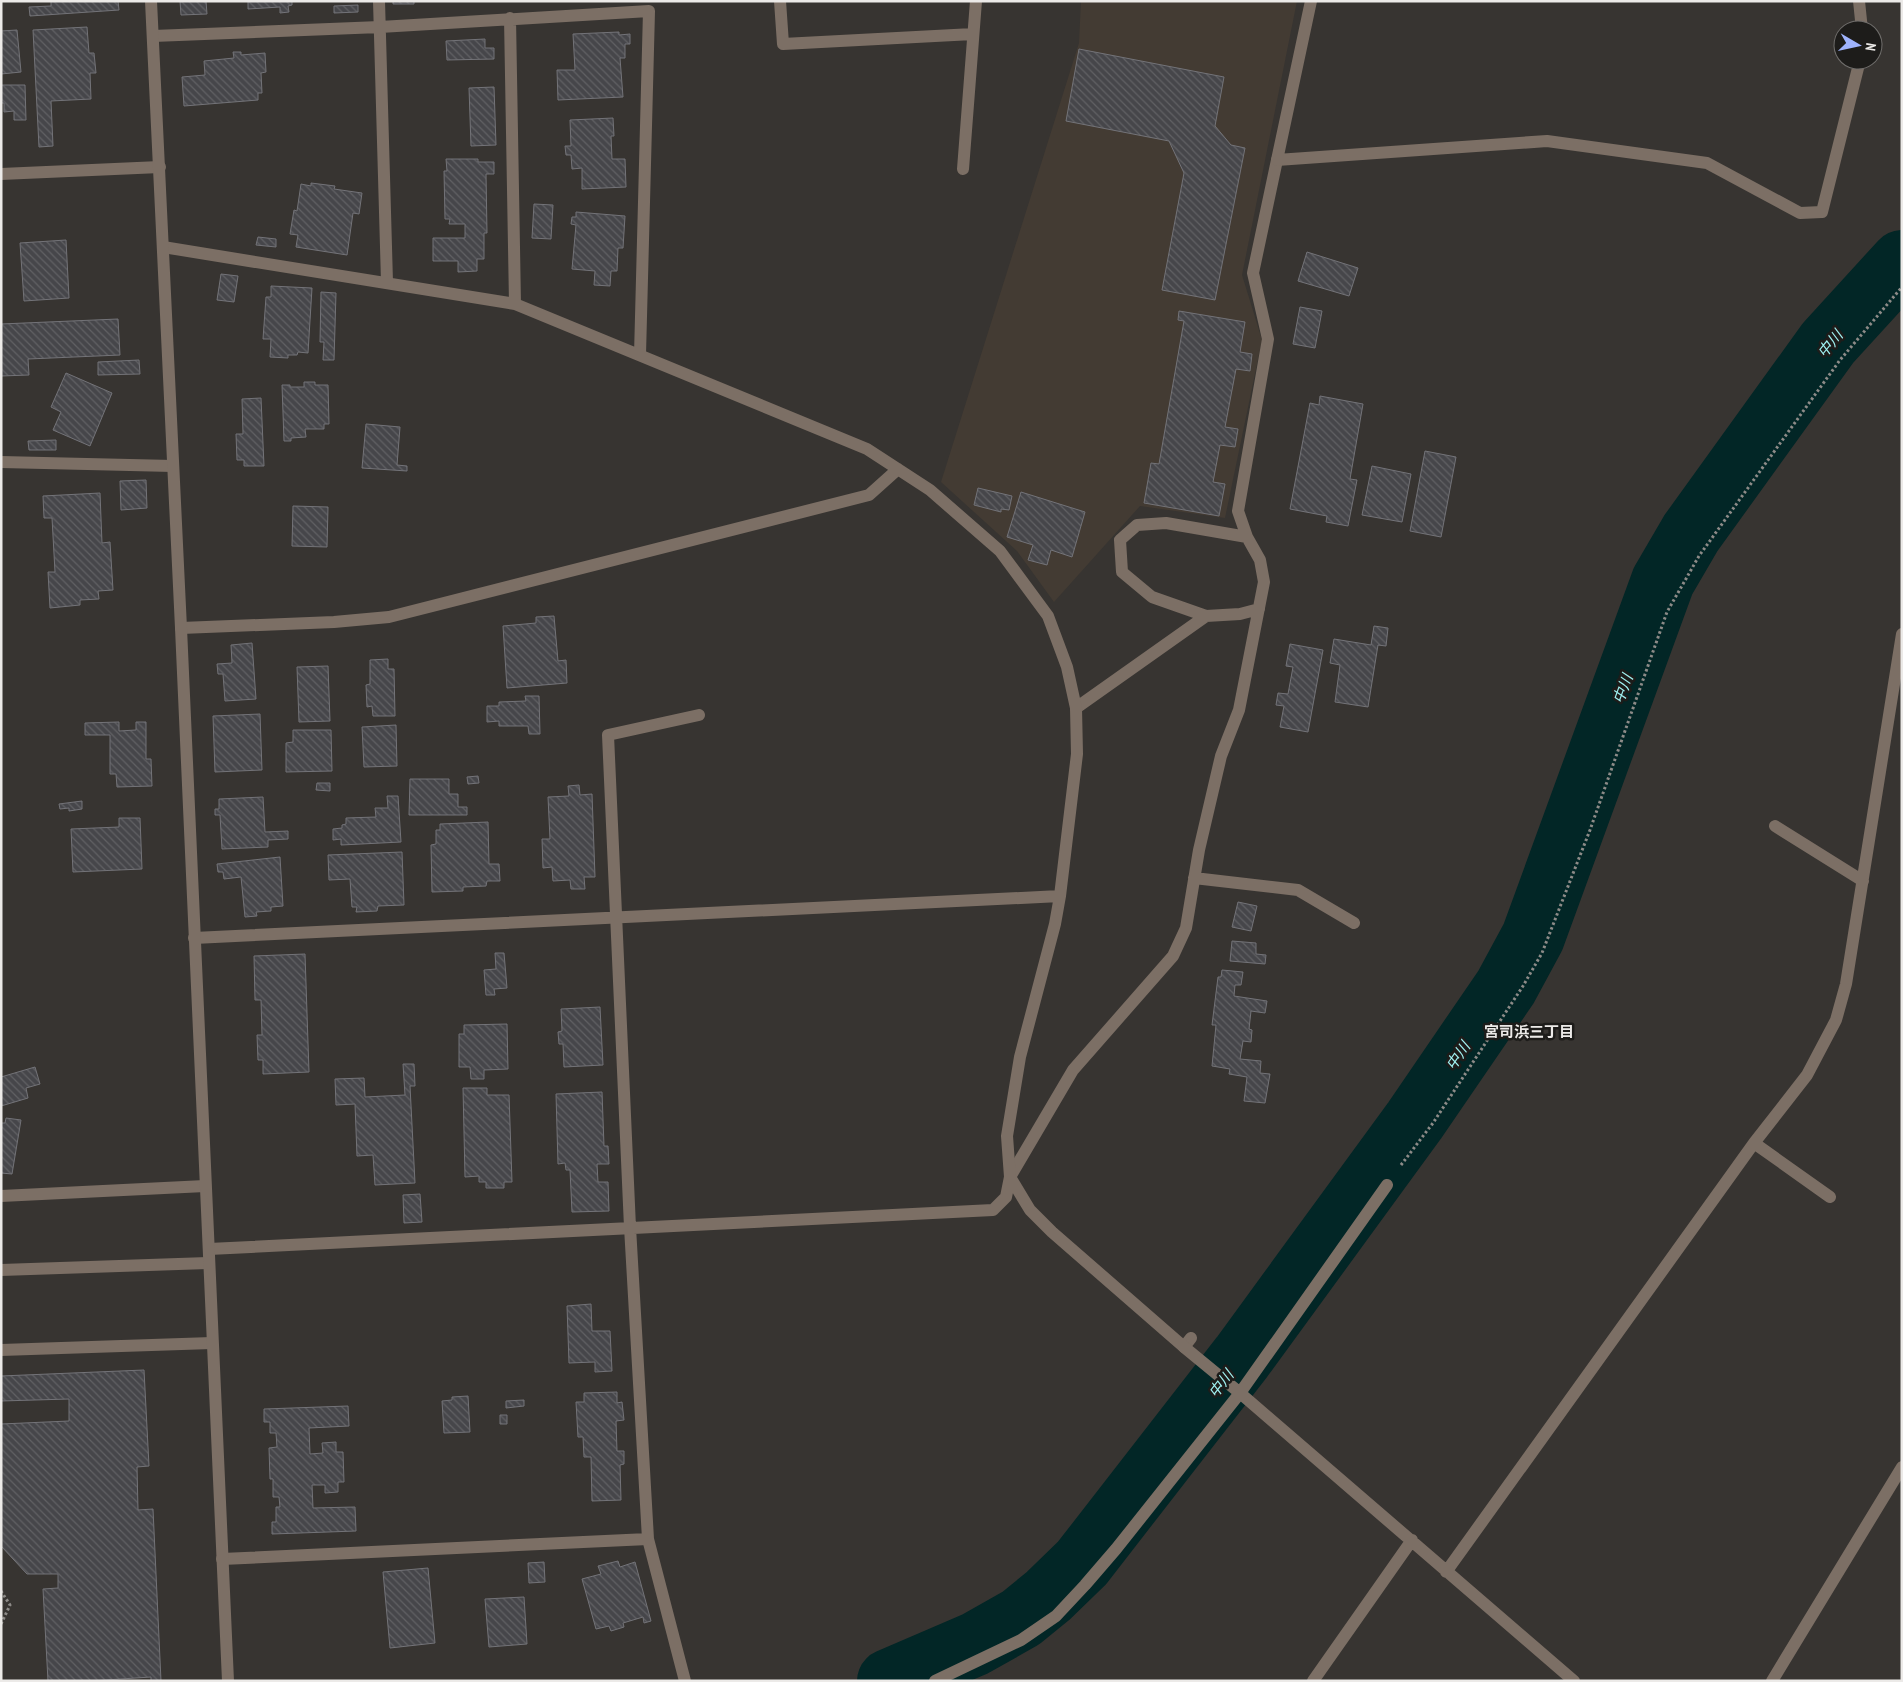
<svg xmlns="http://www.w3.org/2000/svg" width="1903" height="1682" font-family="'PT Sans Narrow','Noto Sans JP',sans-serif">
<defs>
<pattern id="building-back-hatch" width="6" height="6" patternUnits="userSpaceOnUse" patternTransform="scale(1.25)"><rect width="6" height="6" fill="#46464a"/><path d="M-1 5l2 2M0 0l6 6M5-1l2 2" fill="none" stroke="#616164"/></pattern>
</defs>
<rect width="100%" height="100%" fill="#373431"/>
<path fill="#433b33" d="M1081 1H1297L1242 275 1262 340 1225 518 1140 506 1054 602 1017 551 941 482 1079 43Z"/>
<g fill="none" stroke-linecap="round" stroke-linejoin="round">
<path stroke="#022626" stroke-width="64" d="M889 1681 975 1644 1021 1618 1048 1596 1082 1563 1242 1357 1415 1120 1506 987 1533 937 1663 581 1691 533 1828 343 1902 262"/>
</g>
<path fill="url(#building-back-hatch)" stroke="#737378" d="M51 1H118L119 10 30 16 29 7 51 6Z
M180 1H206L207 14 181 15Z
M248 1H292V5L288 6 289 12 280 13V7L248 9Z
M393 1H414V4H393Z
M358 5V12L334 13V6Z
M87 27 89 53H94L96 73H90L91 99 51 101 53 146 39 147 33 30Z
M17 30 21 72 1 74V31Z
M619 32V35L630 34V44H625V58H620L623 97 558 100 557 70H575L573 34Z
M485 39V48H494V59L447 60 446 41Z
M1079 49 1224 77 1215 126 1231 145 1245 148 1215 300 1162 290 1184 173 1169 141 1066 121Z
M233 52H241V55L265 53 266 72 261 73 262 93H258V100L184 106 182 77 205 75 204 61 234 58Z
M1 85H25L26 120H14V111L4 112V103H1Z
M494 87 496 145 471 146 469 88Z
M613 118 614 136H611L612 159H625L626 187 582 189V168L572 169 571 155H566L565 146H571L570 120Z
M446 159H478V162H494V174H486L487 233H484V259H477V271L458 272V261H433V238H465V224H449L450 219H445L444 171H447Z
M311 183 335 186 334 189 362 193 359 214 353 213 347 255 296 247 298 235 290 234 294 210 297 211 301 184 311 186Z
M534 204 553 205 551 239 532 238Z
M576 212 625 216 623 248H618L617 271H611L610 286 594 285 595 271 572 269 576 225 571 224 572 217H576Z
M258 237 276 239V247L256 245Z
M66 240 69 298 24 301 20 243Z
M1307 252 1358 268 1349 296 1298 281Z
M221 274 238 276 234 302 217 300Z
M271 286 312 288 308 353 298 352 297 355H288V358L270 357 271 339H263L266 297H271Z
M321 292 336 293 334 360H323L324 342H320Z
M1300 307 1322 311 1315 348 1293 344Z
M1179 311 1245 322 1240 352 1252 354 1250 371 1236 369 1225 427 1238 429 1235 447 1220 445 1213 482 1225 484 1219 516 1144 503 1151 463 1159 464 1184 321 1178 320Z
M118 319 120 355 28 359 29 375 1 376V324Z
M139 360 140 374 98 375V362Z
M66 373 112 393 90 446 53 430 61 412 51 407Z
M304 382H315V385H328L329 424H324V429H305L306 437 291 438V441H284L282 385H290V387H304Z
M1320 396 1363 404 1350 479 1357 480 1348 526 1326 522 1327 516 1290 509 1310 403 1319 405Z
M261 398 264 466H244V460H237L236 434H243L242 399Z
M366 424 400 427 397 465 407 466V471L362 468Z
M56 440V450H29L28 441Z
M1425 451 1456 457 1441 537 1410 531Z
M1372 466 1411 474 1402 522 1362 515Z
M146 480 147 508 121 510 120 481Z
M978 488 1012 496 1009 510 1001 509V512L974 505Z
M1021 492 1085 512 1072 557 1051 550 1047 565 1028 560 1033 545 1007 537Z
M100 493 102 543 110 542 113 590 98 591 99 599 80 600V605L50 608 48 572H55L52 518H44L43 496Z
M293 506 328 507 327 547 292 546Z
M554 616 558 661 566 660 567 683 507 688 503 626 536 623V617Z
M1374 626 1388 628 1386 646 1378 645 1368 707 1335 702 1340 665 1330 663 1334 639 1371 645Z
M252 643 256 699 225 701 223 674H218L217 664 232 663 231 645Z
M1290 644 1323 650 1308 732 1280 727 1284 706 1276 705 1278 693 1288 694 1293 667 1286 666Z
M388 659V669H394L395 716H373L372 706 367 707 366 685 370 684V660Z
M328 666 330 721 299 722 297 667Z
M525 696H539L540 734H529L528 726H499V721L487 722V706H499V702L526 701Z
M260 714 262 770 215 772 213 716Z
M119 722V731L136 730V722H146V759H151L152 786 117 787 116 774H110V735H85V723Z
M396 725 397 766 364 767 362 727Z
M293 730H331L332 771 286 772V743L293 742Z
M478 776 479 783 468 784 467 777Z
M410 779H449V794H458V807H467V815H409Z
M317 783H330V791L316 790Z
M579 785 580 795 592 794 595 877H584L585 889H571L570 880 553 881 552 867 543 868 542 839H550L548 797 569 796 568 786Z
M387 796H398L401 842 341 845V839L333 840V829L342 828V825L346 824V818L376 817 375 808H388Z
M263 797 265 832 288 831V839L268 840V847L222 849 220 815H215V809H219V799Z
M82 801V809L69 811V808L60 809 59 804Z
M119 818H140L142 869 73 872 71 829 119 827Z
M488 822 489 864H499L500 881H487L486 886 463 887V891L432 892 431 845 436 844V830H440V824Z
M402 852 404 905 378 906 377 911 356 912 357 907H352L350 879 329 880 328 855Z
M280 857 283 906 271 907V911L256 912 257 916 245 917 241 877 224 879 223 872H218L217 864Z
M1238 902 1257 906 1251 931 1232 927Z
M1232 941 1256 943V954L1266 955 1265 964 1230 961Z
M495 953H504L507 988 494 989 495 995H486L484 970 496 969Z
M305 954 309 1072 263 1074V1060H258L257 1035H262L261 1000H255L254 956Z
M1222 970 1243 972 1241 985H1235L1234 996 1267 1001 1265 1013 1251 1011 1249 1029 1252 1030 1251 1042 1243 1041 1240 1059 1261 1061 1260 1073 1270 1074 1265 1103 1244 1101 1247 1077 1229 1074 1230 1069 1212 1066 1216 1025H1212L1218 977H1221Z
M600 1007 603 1065 564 1067 563 1044H559L558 1032 562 1031 561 1009Z
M507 1024 508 1069 484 1070V1079H471L470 1067H459V1034H464V1025Z
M403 1064H414L415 1086H410L415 1183 375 1185 373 1155 357 1156 355 1104 336 1105 335 1079 364 1078 365 1097 405 1095Z
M35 1067 40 1084 26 1088 28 1098 1 1106V1077Z
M463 1088H487V1095H509L512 1182H504V1188H486V1182H479V1176L465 1177Z
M602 1092 604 1146H608L609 1164H597L598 1182H608L609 1211 572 1212 570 1170H566L565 1163 558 1164 556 1094Z
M6 1118 21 1120 12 1174 1 1173V1123H5Z
M420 1194 422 1222 404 1223 403 1195Z
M591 1304 592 1331H610L612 1371 595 1372V1362L569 1363 567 1306Z
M144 1370 149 1466 137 1467 138 1510 153 1509 161 1681H151V1677L90 1681H48L43 1589 58 1588V1574H27L1 1546V1424L69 1421V1399L1 1401V1376Z
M617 1392V1403L622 1402 624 1420 616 1421 617 1451H624V1464L620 1465 621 1500 592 1501 591 1457H584L583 1437H578L576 1402H584V1393Z
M468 1396 470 1432 444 1433 442 1401 452 1400V1397Z
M524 1400V1406L506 1408V1401Z
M348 1406 349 1426 309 1428 310 1454 323 1453 322 1443 336 1442V1452H343L344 1482H338V1492L325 1493V1485H312L313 1508 355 1507 356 1531 272 1534V1522H276V1507H280L279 1497H273V1479H270L269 1448 277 1447 276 1433H270V1422H264V1409Z
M500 1415H507V1424H500Z
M618 1561 620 1567 635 1562 651 1621 644 1623 643 1617 623 1623 624 1627 611 1631 609 1626 596 1629 582 1579 601 1574 598 1566Z
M544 1562 545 1582 529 1583 528 1563Z
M428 1568 435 1643 390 1648 383 1572Z
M524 1597 527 1644 489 1647 485 1599Z"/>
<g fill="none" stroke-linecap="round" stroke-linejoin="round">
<path stroke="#8d8b88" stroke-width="3" stroke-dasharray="2.5 2.5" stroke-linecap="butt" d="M1401 1165 1433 1123 1523 986 1542 953 1590 830 1667 612 1699 556 1840 360 1902 287
M1 1591 10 1605 1 1624"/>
<path stroke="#7c6f65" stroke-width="12" d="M1247 537 1166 523 1137 525 1120 540 1122 572 1152 597 1206 616 1240 614 1259 609
M1076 708 1206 616
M1194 878 1298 890 1354 923
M1010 1177 1073 1070 1173 956 1186 928 1199 850 1221 756 1239 710 1264 582 1260 560 1247 537 1238 511 1268 339 1253 273 1277 160
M1 1270 208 1263
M1184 1347 1191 1338
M1 1350 212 1343"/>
<path stroke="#7c6f65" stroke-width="12" d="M379 1 387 282
M780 1 783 44 973 34
M1311 1 1277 160 1547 141 1707 163 1800 213 1822 212 1860 60
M1859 1 1862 30
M510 18 515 304
M153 36 380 27 649 11 640 355
M963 169 976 1
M1 174 160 167
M163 247 515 304 867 449 930 490 1000 551 1048 616 1067 667 1076 708 1077 754 1060 896 1055 924 1020 1057 1007 1136 1010 1177 1006 1197 993 1210 209 1249
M1 462 173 466
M181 628 334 622 389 617 869 495 898 469
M1775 826 1863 881
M194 938 1060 896
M1754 1143 1830 1197
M1010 1177 1030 1210 1052 1232 1184 1347 1240 1393 1574 1681
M1 1196 205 1186
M222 1559 648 1539
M1446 1572 1754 1143 1807 1075 1836 1020 1846 984 1902 634
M685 1681 648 1539 630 1227 608 735 699 715
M935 1681 1021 1640 1056 1616 1085 1585 1116 1549 1240 1393 1387 1185
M1313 1681 1412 1540"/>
<path stroke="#7c6f65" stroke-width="12" d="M151 1 181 628 228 1681
M1772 1681 1902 1467"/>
</g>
<g text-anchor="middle" stroke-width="5" stroke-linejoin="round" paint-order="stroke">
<g font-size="15" font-style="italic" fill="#a2f4f4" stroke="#1d1c1a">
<text transform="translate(1830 344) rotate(-51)" y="5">中川</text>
<text transform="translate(1623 689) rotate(-70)" y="5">中川</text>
<text transform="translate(1458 1056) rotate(-56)" y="5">中川</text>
<text transform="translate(1221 1384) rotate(-52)" y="5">中川</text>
</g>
<g font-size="15" font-weight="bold" fill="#eceae8" stroke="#1d1c1a">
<text x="1529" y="1037">宮司浜三丁目</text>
</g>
</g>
<rect width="1903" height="1682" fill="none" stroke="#eceae8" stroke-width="5"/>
<g transform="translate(1858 45) rotate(99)"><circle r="24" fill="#1d1c1a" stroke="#706e6c"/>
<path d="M0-4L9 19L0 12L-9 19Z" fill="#9fb3fd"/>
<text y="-8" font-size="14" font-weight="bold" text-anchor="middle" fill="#eceae8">N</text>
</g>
</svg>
